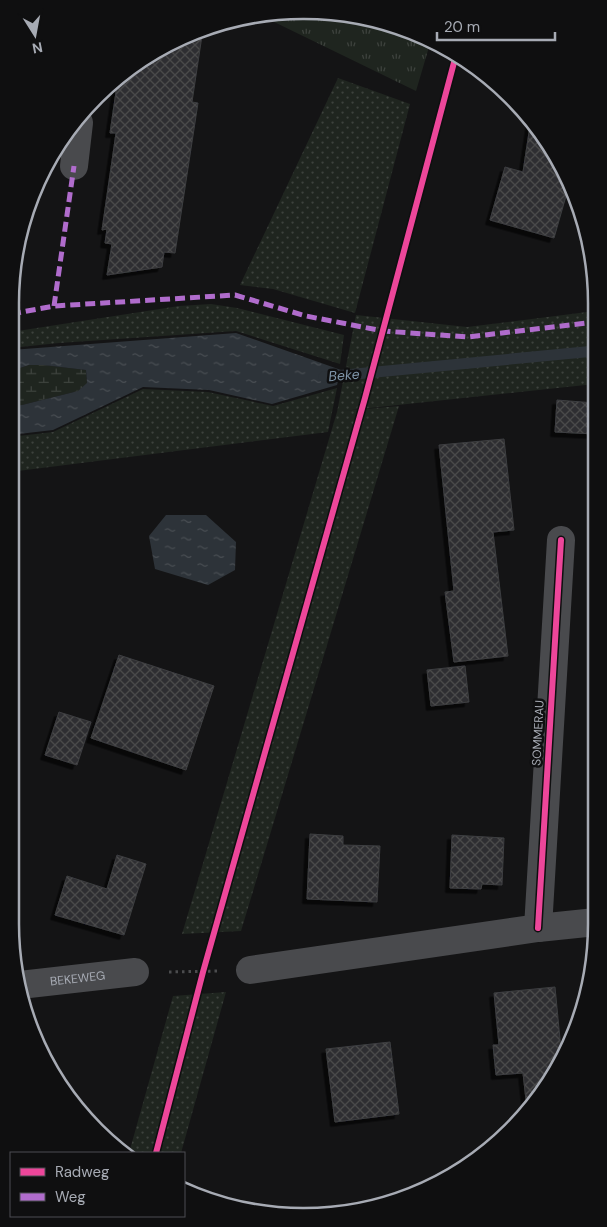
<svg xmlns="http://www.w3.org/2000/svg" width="607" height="1227" font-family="'DM Sans',sans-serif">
<defs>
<pattern id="grass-dots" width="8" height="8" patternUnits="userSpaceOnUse" patternTransform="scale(1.25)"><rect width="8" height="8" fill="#1f251f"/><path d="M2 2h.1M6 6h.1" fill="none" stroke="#3d423d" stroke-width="1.8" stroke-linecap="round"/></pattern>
<pattern id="wetland-marsh" width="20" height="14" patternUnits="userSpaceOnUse" patternTransform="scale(1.25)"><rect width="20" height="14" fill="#1f251f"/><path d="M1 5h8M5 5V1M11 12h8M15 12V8" fill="none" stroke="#3d423d"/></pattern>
<pattern id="park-tufts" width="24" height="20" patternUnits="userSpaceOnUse" patternTransform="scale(1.25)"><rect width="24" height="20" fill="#1f251f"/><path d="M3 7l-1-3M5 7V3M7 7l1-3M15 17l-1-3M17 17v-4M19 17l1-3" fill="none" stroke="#3d423d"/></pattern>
<pattern id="water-ripples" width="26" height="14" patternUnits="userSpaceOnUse" patternTransform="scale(1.25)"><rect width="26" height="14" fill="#2d3339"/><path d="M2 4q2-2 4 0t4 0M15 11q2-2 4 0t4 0" fill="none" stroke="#494e53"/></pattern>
<pattern id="building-cross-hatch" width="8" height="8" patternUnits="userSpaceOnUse" patternTransform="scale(1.25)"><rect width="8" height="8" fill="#2f2f30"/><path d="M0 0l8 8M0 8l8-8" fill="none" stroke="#4a4a4c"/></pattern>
<filter id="shadow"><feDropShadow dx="-4.5" dy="4.5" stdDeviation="0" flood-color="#0009"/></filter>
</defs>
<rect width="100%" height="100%" fill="#141415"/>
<path fill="url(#grass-dots)" d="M338 78 410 104 355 313 273 289 240 285Z
M211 304 237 308 344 335 340 364 236 331 59 343 11 348V332L179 306Z
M595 311V384L342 411 399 406 241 931 182 934 337 412 356 315 467 327Z
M337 388 328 432 10 472V437L53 432 143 389 208 392 273 406Z
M226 992 181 1153H129L173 996Z"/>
<path fill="url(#wetland-marsh)" d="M29 365H43L86 370 87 384 78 391 22 405 11 406V371Z"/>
<path fill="url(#park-tufts)" d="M322 11 425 38 423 44 429 47 416 91 266 18Z"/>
<path fill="url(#water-ripples)" d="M236 333 341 370 337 385 272 404 209 390 143 387 53 430 10 435V406L22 405 78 391 87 383 86 370 43 365H29L11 371V350Z
M166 515H206L236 542 235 570 208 585 155 569 149 536Z"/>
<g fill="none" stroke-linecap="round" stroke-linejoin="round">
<path stroke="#2d3339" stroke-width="11" d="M324 377 595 351"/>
</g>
<path fill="url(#building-cross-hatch)" stroke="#3d3e41" filter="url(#shadow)" d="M203 29 192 102 198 103 175 253 164 252 162 267 107 275 112 244 105 243 107 229 102 230 116 133H110L118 78Z
M531 119 537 125 570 182 554 238 490 220 505 167 523 172Z
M557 400 595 403V434L555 432Z
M504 439 514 530 493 532 508 656 454 662 445 592 454 591 439 445Z
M119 655 214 686 186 770 91 738Z
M465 666 469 702 431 706 427 670Z
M59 712 91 722 77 765 45 755Z
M310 834 343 836V845L380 846 377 902 307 899Z
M452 835 504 838 502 885 482 884 481 889 450 888Z
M117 855 146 864 124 935 55 915 67 876 107 889Z
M555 987 562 1060 527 1109 523 1073 496 1075 493 1045H499L494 993Z
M390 1042 399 1114 335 1122 326 1049Z"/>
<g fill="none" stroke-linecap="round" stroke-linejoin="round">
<path stroke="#4b4c4e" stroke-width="3" stroke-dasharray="2.5 4" stroke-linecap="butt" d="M169 972 217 971"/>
<g stroke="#494a4d" stroke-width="28">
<path d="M74 166 79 123"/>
<path d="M538 928 561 540"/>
<path d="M250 970 538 928 596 922"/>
<path id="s1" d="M20 985 135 972"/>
</g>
<path stroke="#b06ccc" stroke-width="5" stroke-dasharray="10 5" stroke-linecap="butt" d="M426 46 428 39
M54 306 74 166
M11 314 54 306 235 295 306 316 383 331 468 337 595 322"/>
<g stroke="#0f0f10" stroke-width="9">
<path id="cycleway" d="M538 928 561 540
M156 1153 203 972 365 398 456 55"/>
</g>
<use href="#cycleway" stroke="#ed469a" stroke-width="6"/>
</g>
<g text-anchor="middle" stroke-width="5" stroke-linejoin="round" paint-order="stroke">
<g font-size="12" fill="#a7abb4" stroke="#0f0f10">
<text transform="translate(538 733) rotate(-87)" y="4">SOMMERAU</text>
<text dy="4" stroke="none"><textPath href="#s1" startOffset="58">BEKEWEG</textPath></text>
</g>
<g font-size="14" font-style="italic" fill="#8298ac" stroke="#0f0f10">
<text transform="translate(344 375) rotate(-5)" y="5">Beke</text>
</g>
</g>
<path d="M0 0H607V1227H0ZM303 19H304A284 284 0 0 1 588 303V924A284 284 0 0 1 304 1208H303A284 284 0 0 1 19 924V303A284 284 0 0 1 303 19Z" fill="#0f0f10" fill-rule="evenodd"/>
<path fill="none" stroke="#a7abb4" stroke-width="2.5" d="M303 19H304A284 284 0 0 1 588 303V924A284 284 0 0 1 304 1208H303A284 284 0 0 1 19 924V303A284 284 0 0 1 303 19Z"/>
<rect x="10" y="1152" width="175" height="65" fill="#0f0f10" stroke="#4c4d52"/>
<rect x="20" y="1168" width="25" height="8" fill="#ed469a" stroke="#4c4d52"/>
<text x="55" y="1177" font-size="15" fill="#a7abb4">Radweg</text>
<rect x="20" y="1193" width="25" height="8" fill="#b06ccc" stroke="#4c4d52"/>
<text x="55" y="1202" font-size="15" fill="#a7abb4">Weg</text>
<g transform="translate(35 35) rotate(169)" stroke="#0f0f10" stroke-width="4" paint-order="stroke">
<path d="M0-4L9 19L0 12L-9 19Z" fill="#a7abb4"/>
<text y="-8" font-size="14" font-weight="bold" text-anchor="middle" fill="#a7abb4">N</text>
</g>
<path d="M437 32v8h118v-8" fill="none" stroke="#a7abb4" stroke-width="2.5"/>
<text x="444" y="32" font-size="15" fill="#a7abb4" stroke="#0f0f10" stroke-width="4" paint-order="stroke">20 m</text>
</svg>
